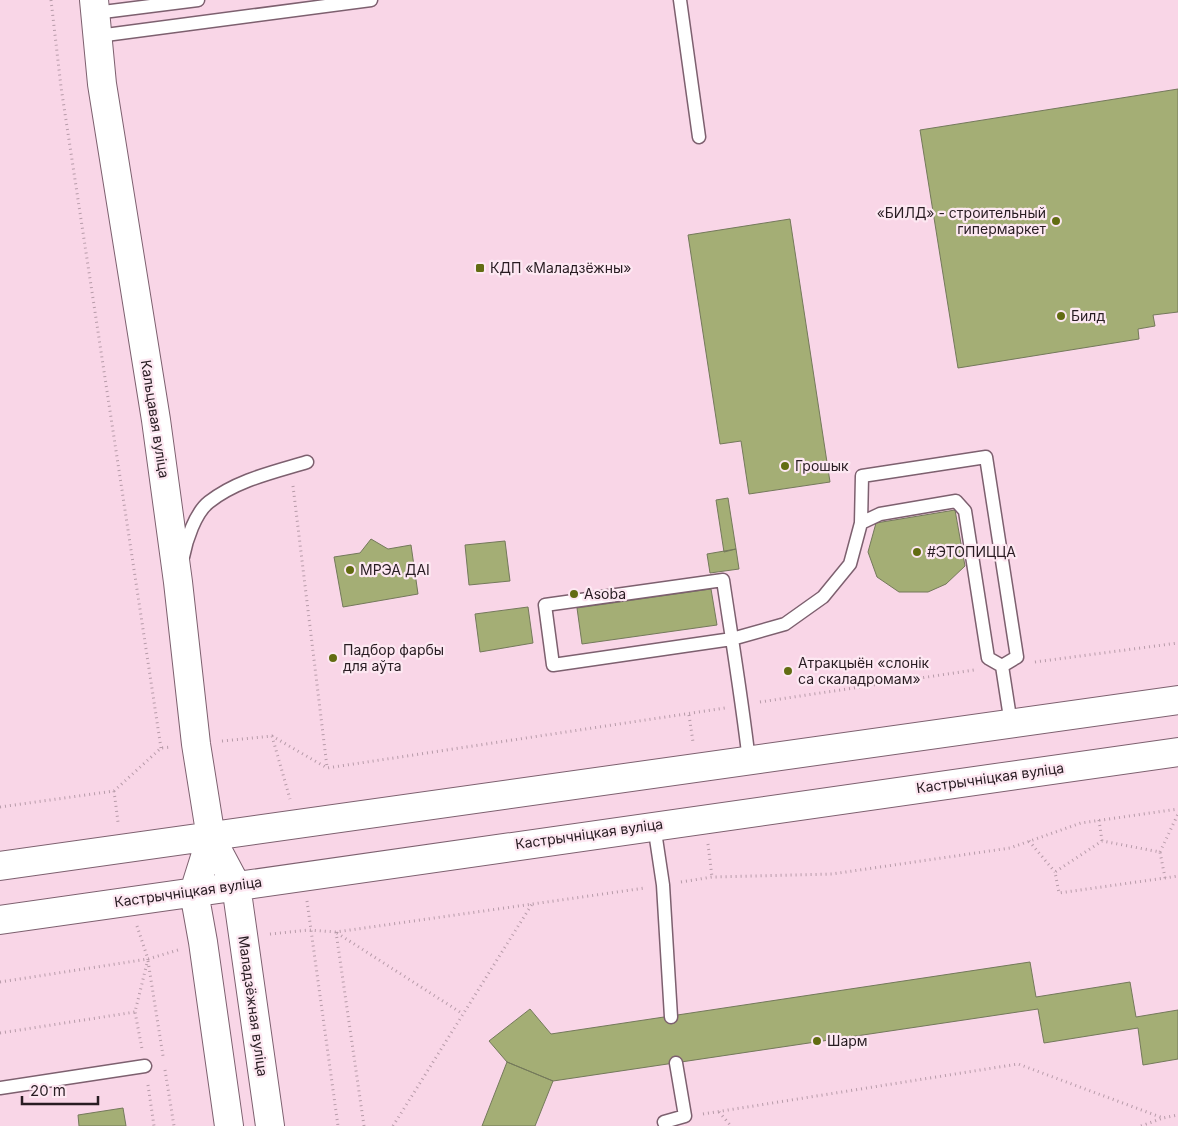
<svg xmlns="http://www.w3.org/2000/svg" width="1178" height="1126" font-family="Inter,sans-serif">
<rect width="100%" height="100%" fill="#f9d6e7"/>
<path fill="#a4ae75" stroke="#74795b" d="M1178 89V312L1153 315 1155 326 1138 329 1139 339 958 368 920 130Z
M790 219 830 482 749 494 741 441 720 444 688 235Z
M728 498 736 549 724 552 716 500Z
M955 510 965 566 946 584 928 592H899L877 577 868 552 876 523Z
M371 539 388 549 411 545 418 594 343 607 334 557 360 553Z
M505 541 510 581 469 585 465 545Z
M736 549 739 569 710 573 707 554Z
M711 589 717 625 582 644 577 608Z
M528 607 533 643 480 652 475 614Z
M1030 962 1036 997 1130 982 1136 1017 1178 1010V1059L1143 1065 1138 1028 1044 1043 1038 1009 553 1081 507 1062 489 1041 530 1009 551 1034Z
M507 1062 553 1081 535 1126H482Z
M123 1108 126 1126H79L78 1115Z"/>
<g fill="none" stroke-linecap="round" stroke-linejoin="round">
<g stroke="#7d606f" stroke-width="15">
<path id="lane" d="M680 0 699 137
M95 13 198 0
M98 36 371 0
M861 523 880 514 956 501 965 511 988 658 1002 666
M183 557C186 541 195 513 209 502 237 480 274 472 307 462
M749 761C742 700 732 640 723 580L545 605 553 665 732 639 785 624 823 597 850 564 861 523 862 476 986 457 1017 657 1002 666 1011 724
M654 825 663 885 671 1017
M0 1088 145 1066
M666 1126 664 1122 685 1116 676 1063"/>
</g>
<g stroke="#7d606f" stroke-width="30">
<path id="secondary" d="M94 0 102 84 156 420 178 582 196 744 211 838 236 885 270 1126
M211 838 194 892 203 942 229 1126
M0 866 1178 700
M0 920 1178 752"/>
</g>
<path stroke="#b79ba9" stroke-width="3" stroke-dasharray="1 4" stroke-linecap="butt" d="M51 0 61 87 161 748
M293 486 327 767
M1035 662 1178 643
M760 702 974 670
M689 715 693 742
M272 736 290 799
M222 741 272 736 327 768 725 708
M114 791 118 822
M0 807 114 791 161 748 171 747
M1099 820 1102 841
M1029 841 1055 872
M708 844 712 877
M1160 852 1178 814
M1165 878 1160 852 1102 841 1055 872 1059 893 1165 878 1178 876
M681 882 712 877 832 874 1010 848 1081 823 1178 809
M307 901 338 1126
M137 926 148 959 135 1012 142 1049
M336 932 364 1126
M337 933 463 1014
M270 934 309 930 336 932 645 888
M148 961 163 1056
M0 982 148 959 178 950
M0 1033 135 1012
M165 1070 174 1126
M148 1085 154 1126
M719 1112 731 1126
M703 1114 1018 1064 1163 1118 1178 1115
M393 1126 532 904
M1141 1126 1163 1118"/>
<use href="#lane" stroke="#fff" stroke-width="12"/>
<use href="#secondary" stroke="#fff" stroke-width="28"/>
</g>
<g fill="#626c12" stroke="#fde8f2" stroke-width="2">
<circle cx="1056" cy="221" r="5"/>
<rect x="475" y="263" width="10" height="10" rx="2.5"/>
<circle cx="1061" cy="316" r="5"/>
<circle cx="785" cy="466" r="5"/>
<circle cx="917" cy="552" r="5"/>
<circle cx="350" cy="570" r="5"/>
<circle cx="574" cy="594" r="5"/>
<circle cx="333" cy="658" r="5"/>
<circle cx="788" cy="671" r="5"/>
<circle cx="817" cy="1041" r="5"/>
</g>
<g text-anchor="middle" stroke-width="4.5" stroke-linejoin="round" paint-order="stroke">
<g font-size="14" fill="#281c22" stroke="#fde8f2" text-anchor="start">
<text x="1046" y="218" text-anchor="end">«БИЛД» - строительный<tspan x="1046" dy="16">гипермаркет</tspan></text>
<text x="490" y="273">КДП «Маладзёжны»</text>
<text x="1071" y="321">Билд</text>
<text x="795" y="471">Грошык</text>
<text x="927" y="557">#ЭТОПИЦЦА</text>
<text x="360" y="575">МРЭА ДАІ</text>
<text x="584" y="599">Asoba</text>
<text x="343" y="655">Падбор фарбы<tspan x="343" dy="16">для аўта</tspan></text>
<text x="798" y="668">Атракцыён «слонік<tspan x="798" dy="16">са скаладромам»</tspan></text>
<text x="827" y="1046">Шарм</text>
</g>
<g font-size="14" fill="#281c22" stroke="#fde8f2">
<text transform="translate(155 419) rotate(81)" y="5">Кальцавая вуліца</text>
<text transform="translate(990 778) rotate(-8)" y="5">Кастрычніцкая вуліца</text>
<text transform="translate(589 834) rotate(-8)" y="5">Кастрычніцкая вуліца</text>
<text transform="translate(188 892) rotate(-8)" y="5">Кастрычніцкая вуліца</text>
<text transform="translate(253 1006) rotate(82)" y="5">Маладзёжная вуліца</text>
</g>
</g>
<path d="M22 1096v8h76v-8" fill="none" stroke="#281c22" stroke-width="2.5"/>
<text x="30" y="1096" font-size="15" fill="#281c22" stroke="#fde8f2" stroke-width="4" paint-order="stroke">20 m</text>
</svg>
